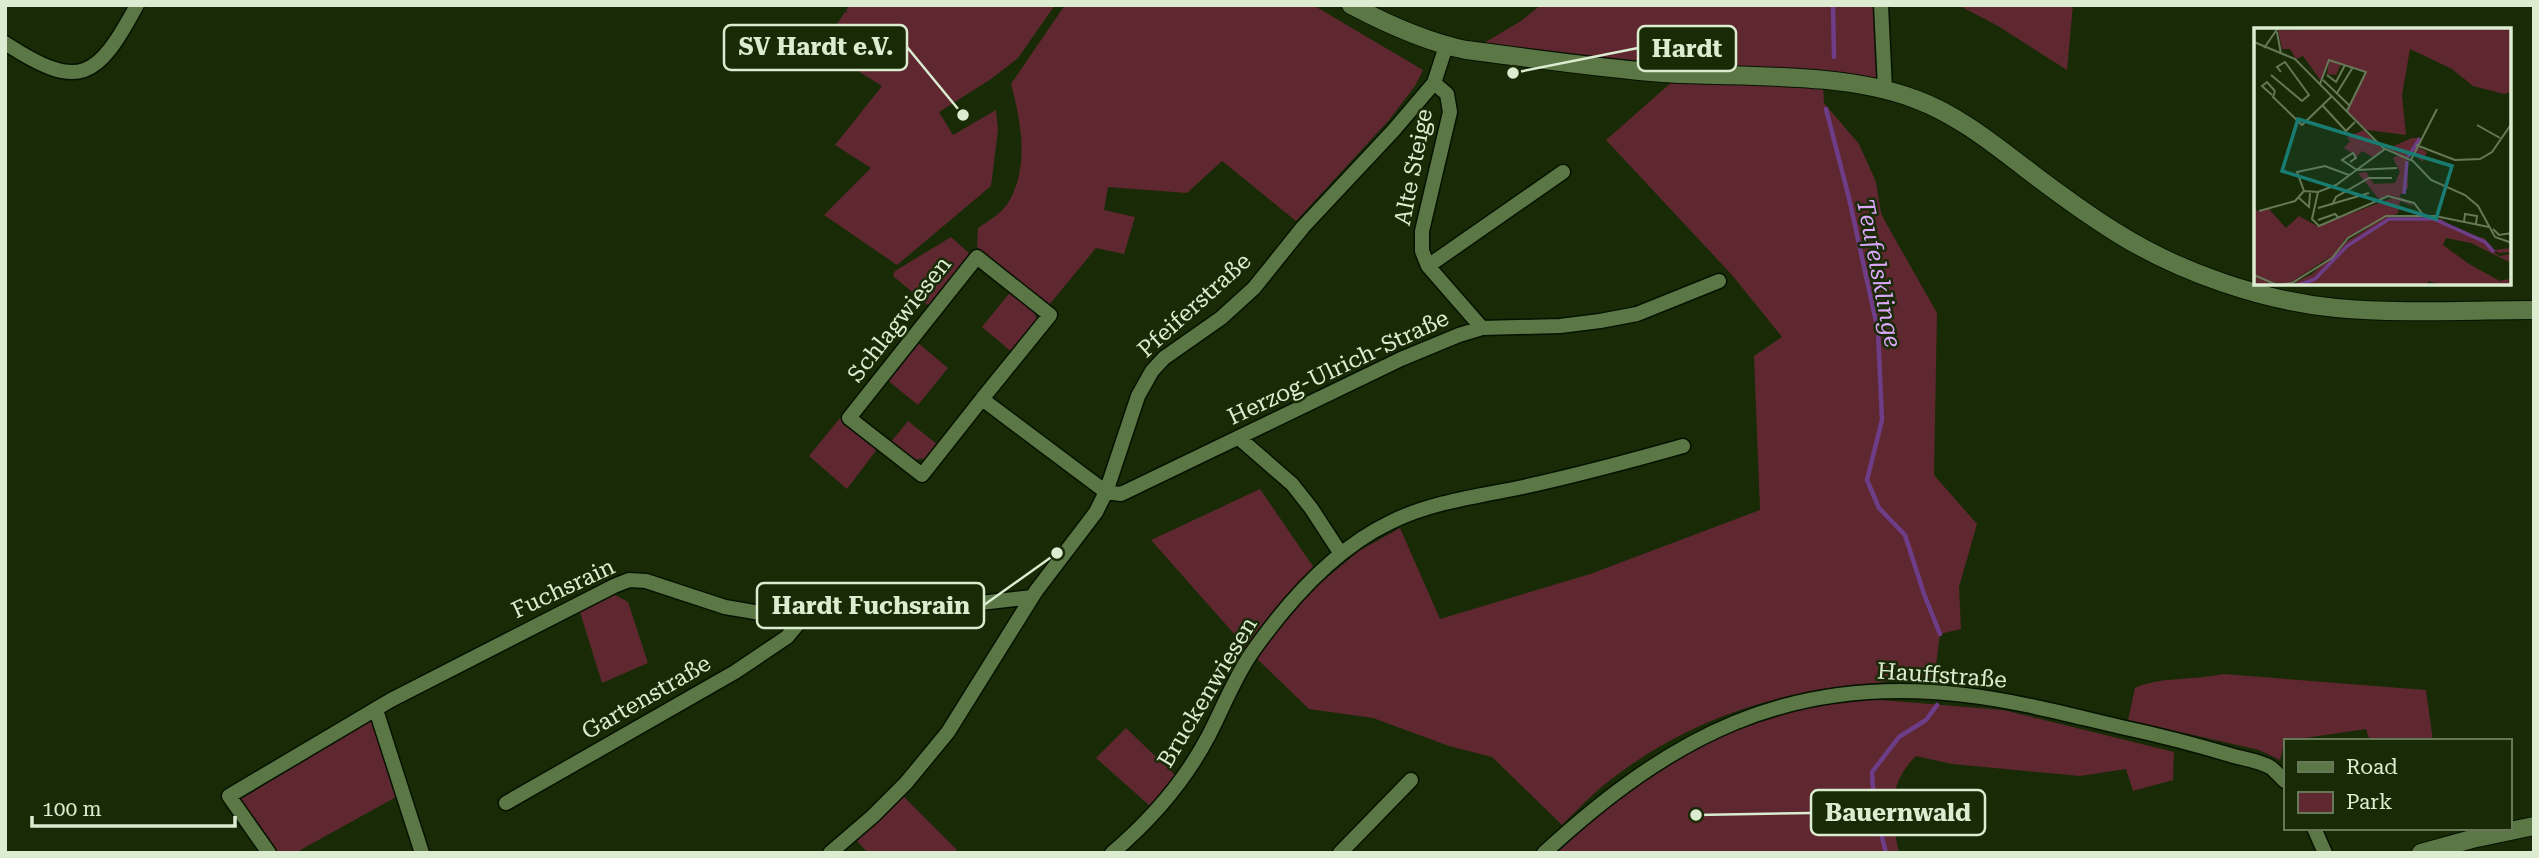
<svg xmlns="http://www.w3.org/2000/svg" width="2539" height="858" font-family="'Roboto Serif',serif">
<rect width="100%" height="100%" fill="#182b06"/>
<path fill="#5f2730" d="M849 5H1055L1018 58 991 79 939 112 953 135 996 110 998 130 991 186 897 265 824 215 871 168 835 145 882 86 821 48 845 12 848 13 846 11Z
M1065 5H1313L1423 70 1415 86 1389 120 1296 221 1222 161 1187 193 1108 187 1104 210 1135 217 1124 254 1096 248 1049 305 977 247 978 228C988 221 1001 214 1008 203 1030 167 1021 121 1011 84Z
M1541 5H1880L1877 78 1822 71 1824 103 1859 144 1876 182 1881 213 1886 223 1937 313 1934 475 1977 524 1959 587 1961 629 1940 634 1934 681C1818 679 1701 708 1609 781 1592 794 1577 810 1562 825L1492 757 1449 746 1373 718 1309 709 1251 653 1151 540 1260 489 1323 581 1359 551 1400 528 1440 619 1590 574 1760 510 1754 356 1782 337 1732 275 1606 140 1689 67 1484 43 1521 21Z
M1958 5H2073L2067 70 1998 26Z
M951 237 970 254 929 306 893 276 895 271Z
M1012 290 1033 307 1037 320 1013 353 982 327Z
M917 342 948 368 918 405 886 379Z
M840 418 878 448 847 489 809 456Z
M908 421 938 445 928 458 913 460 890 443Z
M615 595 628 602 648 663 602 683 580 612Z
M2223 674 2426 690 2433 741H2370L2366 729 2285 741 2280 760 2259 750 2128 720 2135 688C2156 677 2197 680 2223 674Z
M1869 699 2003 710 2174 752 2173 780 2133 791 2126 769 2080 776 1952 764 1916 756C1887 784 1891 816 1899 853H1557C1634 780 1701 735 1805 708 1826 703 1848 702 1869 699Z
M371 720 396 797 295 853H276L238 801Z
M1126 728 1175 775 1150 806 1096 758Z
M903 796 957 850 954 853H868L856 840Z"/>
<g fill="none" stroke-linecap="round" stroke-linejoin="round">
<path stroke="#6e3d88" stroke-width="4.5" d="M1833 5 1834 57
M1826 109 1849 198 1878 331 1882 420 1867 480 1879 508 1905 535 1924 594 1940 634
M1886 853 1874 805 1872 772 1899 737 1926 720 1937 705"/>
<g stroke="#061200" stroke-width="17">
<path id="minor" d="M1881 5 1885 89
M5 43C80 92 97 79 137 5
M1434 83 1447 94 1450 112 1422 231V251L1428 266 1482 328
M1428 266 1563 172
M982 399 1050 315 977 257 849 418 922 475 982 399 1106 492 1121 494 1401 359 1459 335 1482 328 1560 326 1600 321 1637 314 1719 281
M1239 438 1292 484 1311 508 1341 554
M376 710 422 853
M506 803 735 672 787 637 801 620
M2314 828 2325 853
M269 853 229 796 391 700 614 586 629 580 646 581 725 607 801 620H834L1032 597
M830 853 873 816 906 783 948 732 1036 591 1096 512 1106 492 1138 396 1152 371 1164 358 1221 318 1254 288 1303 227 1393 131 1434 83 1446 46
M1112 853C1151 820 1185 781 1209 735 1223 708 1235 676 1253 651 1289 600 1334 549 1391 522 1431 502 1479 496 1523 487 1577 475 1630 461 1683 446
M1340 853 1411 780
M1544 853C1671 736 1788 674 1965 695 2018 701 2069 715 2121 727 2159 735 2197 745 2234 756 2245 759 2260 761 2270 767 2275 770 2280 777 2285 781"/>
</g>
<g stroke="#061200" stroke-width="20">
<path id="secondary" d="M1351 5C1387 24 1426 42 1466 50 1531 58 1597 68 1663 73 1742 78 1841 71 1915 99 1956 114 1991 142 2025 168 2055 191 2085 213 2117 233 2179 272 2263 301 2336 308 2401 314 2468 310 2534 310
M2421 853 2472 839 2534 826"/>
</g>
<use href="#minor" stroke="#5b7745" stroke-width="14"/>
<use href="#secondary" stroke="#5b7745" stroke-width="18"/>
</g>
<g text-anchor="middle" stroke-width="5" stroke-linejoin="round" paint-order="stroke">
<g font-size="23" fill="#dcecd1" stroke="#182b06">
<text transform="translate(1413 167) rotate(-79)" y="8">Alte Steige</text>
<text transform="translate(1194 305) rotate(-42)" y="8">Pfeiferstraße</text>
<text transform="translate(899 319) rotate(-52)" y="8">Schlagwiesen</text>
<text transform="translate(1338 367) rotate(-25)" y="8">Herzog-Ulrich-Straße</text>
<text transform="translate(563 588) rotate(-25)" y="8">Fuchsrain</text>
<text transform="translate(1942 675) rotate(4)" y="8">Hauffstraße</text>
<text transform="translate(1207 692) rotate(-59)" y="8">Bruckenwiesen</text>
<text transform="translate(646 697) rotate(-30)" y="8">Gartenstraße</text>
</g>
<g font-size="24" font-style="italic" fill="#dba7fa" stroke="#182b06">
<text transform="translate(1879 273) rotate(79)" y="8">Teufelsklinge</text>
</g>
</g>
<g transform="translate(2254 28)">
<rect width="257" height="257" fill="#182b06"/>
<path d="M257 0V64L250 66 219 58 198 41 156 21 148 67 152 107 113 102 93 83 111 44 87 36 82 47 73 46 75 34 67 53 49 28 42 31 36 21H28L24 2ZM110 102 129 122 119 129 108 123 99 132 101 127 90 120 96 113 93 109ZM158 110H166L161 118 173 124 168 134 159 124 153 131 154 160 145 168 162 179 146 173 144 185 91 211 83 224 36 255 0 257V180L5 184 14 180 32 200 45 188 63 198 144 168 124 170 104 145 112 144 120 156 141 155 146 144 139 130 144 127 133 121ZM129 191H187L209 206 230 210 240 222 257 220V224L245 225 237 221 245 228 257 226 255 234 217 215 192 210 189 217 215 236 246 253 254 251 257 257H187L174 253V257H36L58 246 90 215Z" fill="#5f2730"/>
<path fill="none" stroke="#6e3d88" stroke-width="3.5" d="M154 129 166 110M150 166 153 133M45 257 61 251 93 218 135 191H180L231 214 240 224"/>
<path fill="none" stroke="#667857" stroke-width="2" d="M23 4 27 26M0 14 41 31 129 120 159 133 177 152 211 167 224 178 241 209 258 215M10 20 24 0M17 47 48 73 55 67 31 34 23 39 27 44M73 47 82 54 91 37M69 52 96 78M66 56 75 32 112 44 93 83M21 63 19 69 48 97 78 68M83 65 99 39M18 67 8 58 13 54 21 63M69 78 92 103 101 94M223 97 246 110M162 117 201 132 226 131 238 124 258 95M157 132 183 81M96 134 102 130 99 125 88 132 103 142 143 140M50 163 64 164 82 157 131 121M50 163 43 144 71 138 95 147M64 164 58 191 65 198 134 168 160 175 170 188M45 170 55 179 56 165M78 177 82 169 115 150H138M64 180 115 165M5 183 41 173 50 163M64 192 81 186 85 190M210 194 211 186 223 188 222 196M239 201 245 207 258 205M0 247 23 257 38 255 78 230 94 210 132 188H181L235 199"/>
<path fill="#197c73" fill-opacity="0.15" stroke="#197c73" stroke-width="3.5" d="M44 91 198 138 182 191 28 143Z"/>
<rect width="257" height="257" fill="none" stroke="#dcecd1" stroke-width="3.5"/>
</g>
<path fill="none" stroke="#dcecd1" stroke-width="2.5" d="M963 115L907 47M1513 73L1638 48M1057 553L984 605M1696 815L1811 813"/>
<g fill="#dcecd1" stroke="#182b06" stroke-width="2.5">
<circle cx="963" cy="115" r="7"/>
<circle cx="1513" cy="73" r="7"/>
<circle cx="1057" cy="553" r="7"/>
<circle cx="1696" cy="815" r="7"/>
</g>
<g fill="#182b06" stroke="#dcecd1" stroke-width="2.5">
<rect x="724" y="25" width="183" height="45" rx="7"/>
<rect x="1638" y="26" width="98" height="45" rx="7"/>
<rect x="757" y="583" width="227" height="45" rx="7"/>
<rect x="1811" y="790" width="174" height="45" rx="7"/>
</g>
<g font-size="24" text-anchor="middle" font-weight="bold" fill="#dcecd1">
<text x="816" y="55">SV Hardt e.V.</text>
<text x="1687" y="57">Hardt</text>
<text x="871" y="614">Hardt Fuchsrain</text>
<text x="1898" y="821">Bauernwald</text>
</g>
<rect width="2539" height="858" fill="none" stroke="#dcecd1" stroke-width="14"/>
<rect x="2284" y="739" width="228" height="91" fill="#182b06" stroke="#667857" stroke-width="2"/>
<rect x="2298" y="762" width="35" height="10" fill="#5b7745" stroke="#667857" stroke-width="2"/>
<text x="2346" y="774" font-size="21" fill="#dcecd1">Road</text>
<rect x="2298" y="792" width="35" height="21" fill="#5f2730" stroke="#667857" stroke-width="2"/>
<text x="2346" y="809" font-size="21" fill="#dcecd1">Park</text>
<path d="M32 816v10h203v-10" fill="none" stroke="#dcecd1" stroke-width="3.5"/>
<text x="42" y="816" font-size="21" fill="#dcecd1" stroke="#182b06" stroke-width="5" paint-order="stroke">100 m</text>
</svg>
